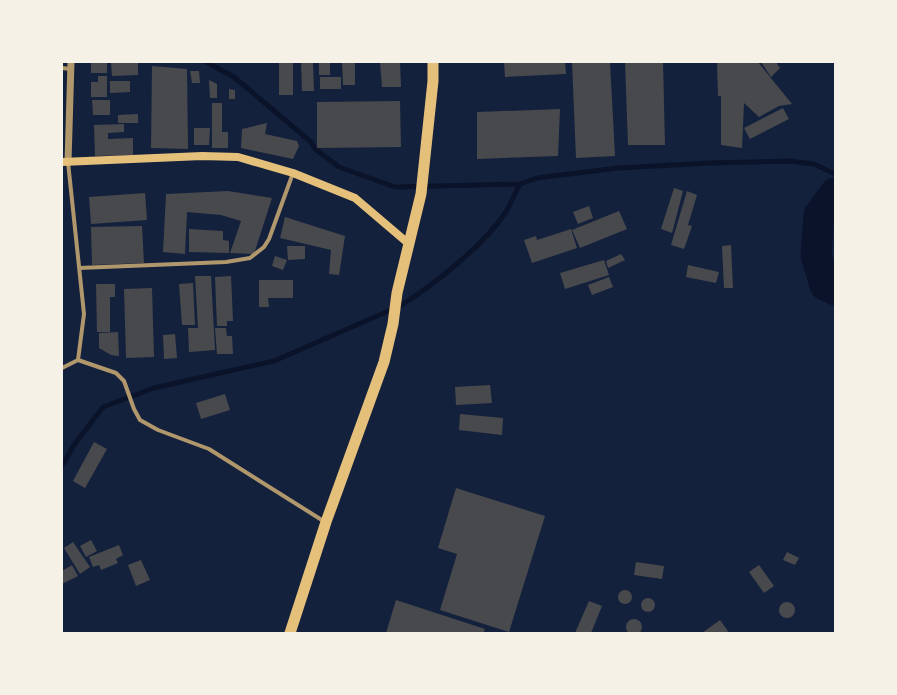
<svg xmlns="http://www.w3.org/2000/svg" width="897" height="695" font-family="'Libre Baskerville',serif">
<rect width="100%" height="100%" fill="#14213d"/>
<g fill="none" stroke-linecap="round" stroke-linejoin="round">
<path stroke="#0b132b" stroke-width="5" d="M206 62 234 77 311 142 315 149 339 167 395 187 520 184 537 178 618 168 710 163 790 161 814 164 835 174
M62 466 74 445 103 407 154 388 274 361 400 306C435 284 483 246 506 212 511 203 515 193 520 184"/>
<path stroke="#0b132b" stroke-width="31" d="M835 193 819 215 816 255 825 285 835 290"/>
</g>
<path fill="#48494c" d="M91 62H107V73H91Z
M111 62H138V75L112 76Z
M279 62H293V95H279Z
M301 62H313L314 91H302Z
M319 62H330V75H319Z
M342 62H355V85H343Z
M380 62H400L401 87H382Z
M504 62H565L566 74 505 77Z
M572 62H610L615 156 576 158Z
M625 62H663L665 145H628Z
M717 62H758L792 104 779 106 759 117 744 103 742 148 721 145V96H718Z
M761 62H776L780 68 771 77Z
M152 66 187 69 188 149 151 148Z
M190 71H199L200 83H192Z
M98 76H107V97H91V82H98Z
M320 77H341V89H320Z
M209 80 217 84V98H210Z
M110 81H130V92L110 93Z
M229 89 235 90V99H229Z
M92 100H110V115H93Z
M400 101 401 147 317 148V102Z
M212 103H222V132H228V148H212Z
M783 108 789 119 750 139 744 128Z
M560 109 558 156 477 159V112Z
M138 114V123H118V115Z
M267 123 265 134 297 141 299 146 293 159 241 148 242 129Z
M124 124V132L108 133V139L133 138V155L95 156 94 125Z
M194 128H210L209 145H194Z
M674 188 683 191 672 233 661 229Z
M228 191 272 198 254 254 230 253 241 221 221 215 187 212 185 254 163 252 166 194Z
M687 191 697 195 688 225 692 226 684 249 671 245Z
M145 193 147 220 91 224 89 197Z
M589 206 593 218 578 224 573 212Z
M619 211 627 229 580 248 572 230Z
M285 217 345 236 339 275 329 274 331 250 280 238Z
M142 226 144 263 92 265 91 227Z
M189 229 223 231V240L229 241V253L189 252Z
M571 229 577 248 532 263 524 240 536 236 537 240Z
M731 245 733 288H724L722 246Z
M287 246H305V259L288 260Z
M621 254 625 260 608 268 606 261Z
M275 256 287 260 283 270 272 266Z
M604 260 609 275 565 289 560 273Z
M688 265 719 272 716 283 686 277Z
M195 276H211L215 350 189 352 188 328H198Z
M231 276 233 321H227V326H217L215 277Z
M609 277 613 287 592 295 588 285Z
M259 280H293V298H268L269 307H259Z
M193 283 195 325H182L179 284Z
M96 284H115V297H110V332H97Z
M152 288 154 357 126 358 124 289Z
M215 328H226L227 336H232L233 354H217Z
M118 332 119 356 111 355 99 348V333Z
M175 334 177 358 164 359 163 335Z
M490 385 492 403 456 405 455 387Z
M225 394 230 410 201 419 196 403Z
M460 414 503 418 502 435 459 430Z
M94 442 107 449 85 488 73 481Z
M456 488 545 516 509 632 440 610 457 554 438 548Z
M91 540 97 551 86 557 80 546Z
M73 542 90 567 80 574 64 548Z
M119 545 123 555 116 559 118 563 101 570 99 565 93 567 89 557Z
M787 552 799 558 795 565 783 560Z
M141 560 150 580 136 586 128 565Z
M636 562 664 566 662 579 634 575Z
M72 565 78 576 62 584V571Z
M759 565 774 586 764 593 749 572Z
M618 597a7 7 0 1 1 14 0a7 7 0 1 1-14 0Z
M641 605a7 7 0 1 1 14 0a7 7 0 1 1-14 0Z
M396 600 485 629 483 633H386Z
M589 601 602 606 591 633H575Z
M779 610a8 8 0 1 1 16 0a8 8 0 1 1-16 0Z
M626 627a8 8 0 1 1 16 0a8 8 0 1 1-16 0Z
M720 620 728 631 726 633H702Z"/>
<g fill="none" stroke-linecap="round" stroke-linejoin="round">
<path stroke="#b1986c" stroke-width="4" d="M62 68 70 69
M79 268 226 262 250 258 264 247 269 239 293 173
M78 360 116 373 124 381 134 409 140 420 158 430 209 449 325 522
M62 368 78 360 84 314 68 162"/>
<path stroke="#b1986c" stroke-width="7" d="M68 162 71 62"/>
<path stroke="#e5c07b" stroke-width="8" d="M62 162 202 156 238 157 293 173 355 198 409 244"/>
<path stroke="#e5c07b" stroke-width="11" d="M290 633 326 522 384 362 393 324 397 293 421 194 433 81V62"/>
</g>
<rect width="897" height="695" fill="none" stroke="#f6f1e7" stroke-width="126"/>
</svg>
